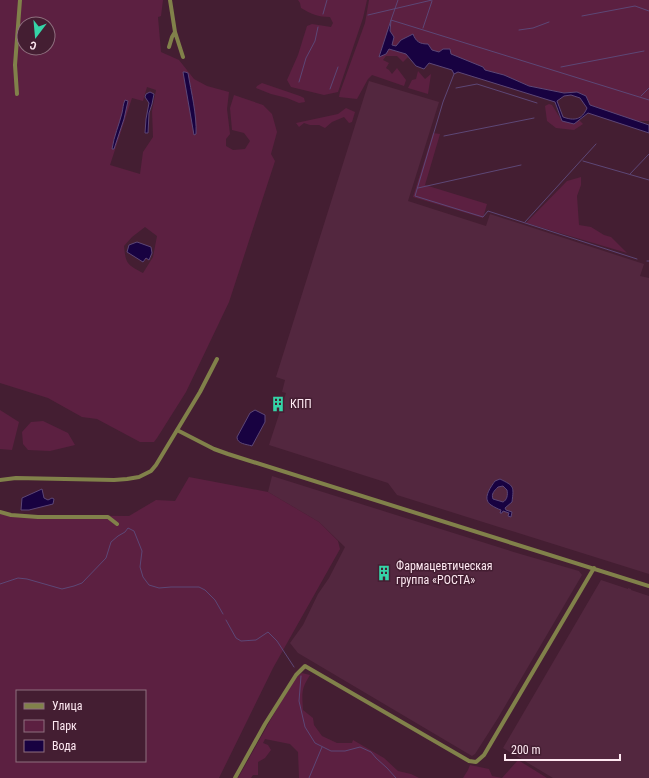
<svg xmlns="http://www.w3.org/2000/svg" width="649" height="778" font-family="'Roboto Condensed',sans-serif">
<rect width="100%" height="100%" fill="#441e32"/>
<path fill="#53273f" d="M369 81 439 102 408 201 486 226 490 214 644 264 640 276 649 278V574L397 495 388 483 269 445 286 393 282 392 285 380 276 377Z
M272 476 517 553 579 571 582 575 498 718 475 754 472 756 298 653 290 643 303 625 318 594 329 578 345 547 319 522 268 492Z
M601 580 628 589V588L631 589V590L649 596V778H553L503 748Z"/>
<path fill="#5c2041" fill-rule="evenodd" d="M0 0H163L161 16 158 17 161 52 179 60 194 79 207 86 229 92 227 109 230 134 226 139V146L233 150 245 149 250 141 244 133 232 130 230 108 234 95 263 105 272 114 277 132 271 154 275 161 229 302 186 392 157 438 154 442H140L97 419 82 417 48 398 0 383ZM24 24H48V48H24ZM147 87 156 90 152 111 153 137 143 152 140 174 110 165 132 98 143 101ZM145 227 157 236 153 257 143 273C127 264 126 265 124 246L132 237Z
M298 0H367L363 18 338 92 324 95 291 87 287 80 298 55 307 26 312 24 331 27 333 23 330 17C318 17 311 14 301 8L300 3Z
M369 0H649V121H635L599 108 590 105 586 96 577 92 564 93 529 86 504 75 485 70 432 50 409 36 401 40 396 47 392 44 390 31 391 23 379 57 389 49 406 54 408 57 403 62 397 56H386L383 60 389 63 386 68 389 70 392 74 397 68 406 80 404 86 372 75 368 79 357 99 339 97 340 92 365 23Z
M418 71 425 79 431 74 428 94 408 88 412 80 416 79Z
M262 83 300 96 304 98 305 102 299 103 287 98 271 94 256 88 257 86Z
M549 104 552 105 562 121 574 124 579 120 583 124 574 130 556 128 547 121 545 106Z
M346 108 355 112 352 122 349 123 344 117 332 122 325 128 319 125H310L304 123 299 127 296 123 338 114Z
M433 133 440 134 425 185 487 204 483 218 413 197Z
M581 177V185L577 196 579 225 591 227 604 235 611 237 627 253 526 223 567 181Z
M0 410 19 422 12 450 0 449Z
M43 421 68 433 75 445 50 451 28 450 23 444 22 432 31 422Z
M189 477 268 492 319 522 338 541 340 549 273 668 219 778H0V512L10 515 129 516 156 500 175 501ZM17 691H145V761H17Z
M302 673 310 675C301 689 302 693 303 710L313 718 314 725 322 736 337 743H352L353 740 384 758 398 771 411 774 419 778H299L298 752 290 744 265 739 263 743 268 745 271 750 265 758 258 762V775H253L251 778H238L293 680Z
M518 760 547 778H463L468 770 470 765 489 769 492 776 502 778Z"/>
<path fill="#180241" stroke="#5d4776" fill-rule="evenodd" d="M391 20 390 31 394 37 392 45 396 46 401 40 413 34C416 42 420 44 428 44L432 50 439 52 443 49H450L451 54 483 67 485 70 504 75 529 86 564 93 577 92 586 96 590 105 649 125V133L588 113 574 124 562 121 555 102 458 72 454 74 452 70 429 63 424 69 416 66 406 54 389 49 386 54 379 57ZM571 95 580 98 587 108C582 120 574 121 563 117L557 101 564 96Z
M183 72H185L188 73C191 91 197 115 196 134L194 135Z
M150 92 154 94 152 104 149 113 148 133H145L146 119 149 103 145 97 146 94Z
M125 100 128 101 124 119 114 149H112C114 136 119 125 122 113 123 109 123 104 125 100Z
M137 242 151 247 152 253 149 260 146 258 143 262 127 252 129 245Z
M255 410 265 415V422L252 446C246 444 237 444 237 437L250 413Z
M500 479C514 486 514 486 512 502L505 508 506 510 512 512 511 517 508 516 509 513 503 511 502 513H500L501 510C498 509 494 507 491 505 482 499 490 488 495 481ZM503 486 507 490C508 495 507 500 503 502L493 499C491 494 494 491 498 487Z
M42 489 44 498 48 500 52 498 54 499 53 504 29 510H21L22 498Z"/>
<g fill="none" stroke-linecap="round" stroke-linejoin="round">
<path stroke="#5d4776" stroke-width="1" d="M398 0 391 20 649 100
M323 14 327 0
M368 15 432 0
M582 16 635 6 649 11
M423 28 432 1
M519 30 533 28 549 22
M561 67 644 51
M454 74 443 102 415 196 483 217 488 211 637 259
M299 82 306 58 315 41 318 27
M456 88 477 84 537 103
M330 89 338 67
M641 96 649 88
M444 136 534 118
M583 161 649 180
M630 174 649 154
M418 188 521 165
M525 222 596 144
M647 261H649
M0 584 18 578 27 579 62 589 74 586 82 583 106 558 111 542 118 536 125 532 128 528 134 531 142 551 140 567 143 577 149 585 159 588 171 587H199L205 590 215 600 223 614
M226 620 236 638 241 641 256 640 268 632 277 641 294 667
M301 676 299 701 305 727 315 743 331 751H345L360 747 371 752 376 758 387 768 396 778
M309 778 322 747"/>
<path stroke="#81814a" stroke-width="4" d="M170 0 175 32 183 57
M169 47 172 37 175 32
M17 94 15 65 20 0
M177 430 214 449 228 454 649 586
M0 480 16 478 114 480 127 479 139 477 151 471 156 465 200 392 217 359
M0 512 11 515 38 517H108L117 524
M235 778 265 724 296 675 305 666 469 761 476 762 484 755 594 568"/>
</g>
<defs>
<g id="building-bare" transform="scale(1.2)"><path d="M-4-6H4V6H1V3H-1V6H-4ZM-2.5-4.3h1.7v1.8h-1.7ZM.8-4.3h1.7v1.8H.8ZM-2.5-1h1.7V.8h-1.7ZM.8-1h1.7V.8H.8Z" fill="#35d4a7" stroke="#441e32" stroke-width="2.5" paint-order="stroke"/></g>
</defs>
<g fill-rule="evenodd">
<use href="#building-bare" x="278" y="404"/>
<use href="#building-bare" x="384" y="573"/>
</g>
<g text-anchor="middle" stroke-width="3" stroke-linejoin="round" paint-order="stroke">
<g font-size="12" fill="#fde8f1" stroke="#441e32" text-anchor="start">
<text x="290" y="408">КПП</text>
<text x="396" y="570">Фармацевтическая<tspan x="396" dy="14">группа «РОСТА»</tspan></text>
</g>
</g>
<rect x="16" y="690" width="130" height="72" fill="#441e32" stroke="#8e6f7e"/>
<rect x="24" y="703" width="20" height="6" fill="#81814a" stroke="#8e6f7e"/>
<text x="52" y="710" font-size="12" fill="#fde8f1">Улица</text>
<rect x="24" y="720" width="20" height="12" fill="#5c2041" stroke="#8e6f7e"/>
<text x="52" y="730" font-size="12" fill="#fde8f1">Парк</text>
<rect x="24" y="740" width="20" height="12" fill="#180241" stroke="#8e6f7e"/>
<text x="52" y="750" font-size="12" fill="#fde8f1">Вода</text>
<g transform="translate(36 36) rotate(196)"><circle r="19" fill="#441e32" stroke="#8e6f7e"/>
<path d="M0-3L7 15L0 10L-7 15Z" fill="#35d4a7"/>
<text y="-6" font-size="11" font-weight="bold" text-anchor="middle" fill="#fde8f1">С</text>
</g>
<path d="M505 754v6h115v-6" fill="none" stroke="#fde8f1" stroke-width="2"/>
<text x="511" y="754" font-size="12" fill="#fde8f1" stroke="#441e32" stroke-width="3" paint-order="stroke">200 m</text>
</svg>
